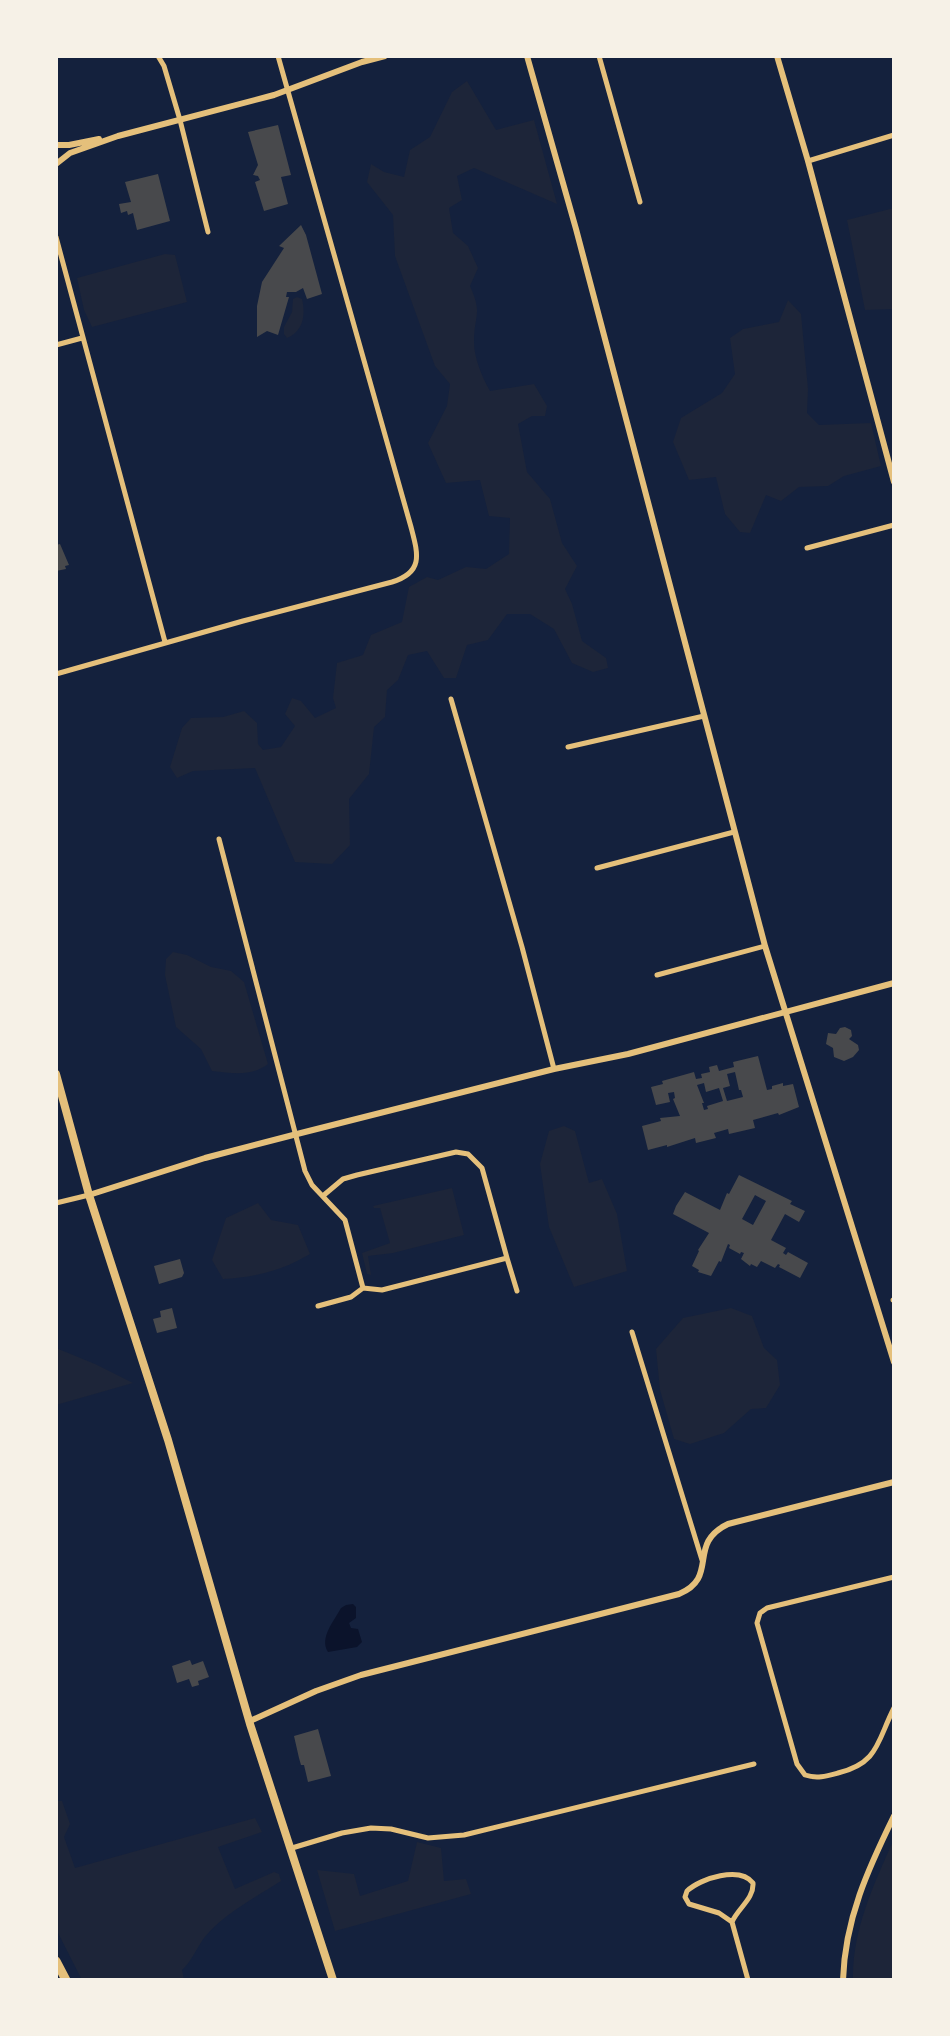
<svg xmlns="http://www.w3.org/2000/svg" width="950" height="2036" font-family="'DM Sans',sans-serif">
<rect width="100%" height="100%" fill="#14213d"/>
<path fill="#1d2539" d="M467 81 496 130 534 120 557 204 474 168 457 176 462 200 449 208 453 233 468 246 478 268 470 286C483 315 474 314 474 342 474 358 482 377 490 391L534 384 547 406 545 416H532L518 424 527 472 550 499 562 543 577 566 565 589 572 604 582 641 606 658 608 668 593 672 572 663 554 629 530 614H507L488 640 467 645 456 678H444L427 651 408 655 398 680 387 690 385 717 374 727 369 774 349 799 350 845 332 864 295 862 255 768 193 771 177 778 170 767 182 728 191 718 223 717 244 711 257 723 258 744 263 750 281 747 295 726 285 714 292 698 301 701 315 718 336 708 333 698 337 663 363 655 371 635 402 622 409 587 427 577 438 580 466 567 486 569 509 554 510 518 489 516 480 480 446 483 428 443 447 406 450 384 435 366 395 256 393 215 367 182 371 164 384 172 404 177 410 150 430 137 452 92Z
M894 208V309L865 310 847 220Z
M165 254 175 255 187 302 92 327 84 310 77 278Z
M297 297 302 299C306 315 303 332 287 338L284 334V327L292 312 293 299Z
M788 300 801 314 808 389 807 413 819 425 871 423 881 466 844 476 828 486 799 487 781 501 766 495 750 533 740 532 725 514 716 477 689 480 673 442 681 418 722 393 735 374 730 338 743 329 779 322Z
M173 952 187 955 211 967 231 971 244 982 268 1064C251 1077 232 1073 212 1071L201 1049 176 1027 165 975 166 959Z
M564 1126 575 1131 589 1183 602 1179 617 1214 627 1271 574 1287 549 1227 540 1164 549 1131Z
M452 1188 464 1235 393 1253 368 1256 371 1275 367 1274 362 1253 390 1243 380 1208H374L373 1206Z
M258 1203 271 1220 298 1225 310 1254C282 1271 255 1277 223 1279L212 1260 226 1218Z
M731 1308 752 1316 764 1348 777 1360 780 1385 766 1408 751 1409 724 1433 690 1444 674 1439 660 1390 656 1349 683 1318Z
M56 1348 95 1364 133 1383 56 1405Z
M56 1801H62L70 1824 64 1837 75 1868 255 1818 262 1832 218 1847 235 1889 274 1872 279 1874 281 1881C256 1897 223 1914 204 1938 196 1949 192 1961 182 1970L184 1980H82L56 1929Z
M894 1839V1980H853C852 1930 874 1884 894 1839Z
M417 1842 441 1848 444 1881 466 1879 471 1894 335 1931 317 1870 354 1874 360 1896 408 1881Z"/>
<path fill="#0b132b" d="M346 1605 353 1604 356 1607V1618L349 1623 351 1628 358 1629 362 1642 357 1647 328 1652C319 1638 334 1621 341 1608Z"/>
<path fill="#48494c" fill-rule="evenodd" d="M278 125 291 175 281 177 288 204 264 211 255 182 260 180 258 176 253 175 258 165 248 132Z
M158 174 170 221 137 230 133 213 128 215 127 211 121 213 119 204 131 202 125 182Z
M301 225 306 235 322 294 307 299 303 288 296 292H287L286 297H289L278 335 267 331 257 337V306L262 282 284 248 279 246Z
M60 544 69 565 65 566 66 569 56 571V545Z
M845 1027 851 1030 852 1036 849 1039 858 1045 859 1050 853 1057 844 1061 834 1057 833 1048 826 1044 828 1033 836 1034 840 1028Z
M758 1056 767 1090 772 1089V1086L783 1083V1086L793 1084 799 1107 779 1115 778 1113 753 1120 755 1128 729 1134 728 1129 714 1133 716 1138 696 1143 695 1138 667 1147V1145L648 1150 642 1126 661 1121 660 1118 680 1116 673 1099 675 1098 674 1092 668 1093 670 1102 656 1105 651 1087 663 1084 662 1081 694 1072 696 1079 702 1078 701 1074 710 1072 709 1067 717 1065 719 1071 734 1067 733 1062ZM735 1072 739 1090H741L743 1097 727 1101 723 1088 730 1086 727 1074ZM704 1083 706 1092 719 1088 723 1101 707 1106 708 1109 704 1110 702 1103H704L697 1085Z
M739 1175 792 1201 790 1204 805 1211 799 1222 785 1214 771 1240 786 1248 783 1253 786 1255 788 1252 808 1263 800 1278 779 1267 780 1265 778 1264 775 1268 761 1261 757 1267 751 1264 750 1266 741 1259 744 1253 741 1252 740 1254 729 1248 730 1245 728 1244 721 1262 719 1261 711 1276 698 1272 699 1270 692 1266 699 1251 698 1250 709 1233 673 1214 676 1206 685 1192 720 1210 727 1193 729 1194ZM755 1195 766 1201 753 1225 742 1219Z
M180 1259 184 1273 182 1277 159 1284 154 1266Z
M172 1308 177 1328 157 1333 153 1319 161 1317 160 1311Z
M190 1660 192 1665 203 1661 209 1677 198 1681 199 1685 192 1687 189 1679 177 1683 172 1666Z
M318 1729 331 1776 308 1782 304 1765H301L299 1758 294 1736Z"/>
<g fill="none" stroke-linecap="round" stroke-linejoin="round">
<path stroke="#e5c07b" stroke-width="5" d="M158 56 164 66 180 120 208 232
M599 56 640 202
M808 161 894 135
M56 237 165 642
M56 345 82 338
M807 548 894 525
M56 674 243 621 392 582C424 572 418 554 411 527L278 56
M451 699 522 947 554 1069
M568 747 704 716
M219 839 305 1171 312 1185 345 1220 363 1288
M597 868 734 832
M657 975 765 946
M56 1203 89 1195
M507 1258 517 1291
M893 1300H894
M318 1306 351 1297 363 1288 382 1290 507 1258 482 1168 468 1154 456 1152 357 1175 343 1179 324 1195
M632 1332 702 1560
M894 1577 767 1608 760 1613 757 1623 797 1764 805 1775C817 1779 827 1776 838 1773 879 1763 877 1741 894 1708
M292 1848 342 1833 371 1828 391 1829 428 1838 464 1835 754 1764
M732 1922C738 1908 754 1899 753 1883 740 1866 701 1878 687 1891L685 1897 689 1904 719 1913 732 1922 748 1980"/>
<path stroke="#e5c07b" stroke-width="6" d="M527 56 576 229 765 946 894 1362
M777 56 808 161 894 482
M56 145H69L99 139
M56 164 70 153 118 136 274 95 362 62 385 56
M89 1195 205 1158 297 1134 554 1069 628 1054 894 983
M250 1721 316 1691 361 1675 679 1594C720 1577 686 1544 728 1524L894 1482
M843 1980C845 1919 868 1869 894 1816"/>
<path stroke="#e5c07b" stroke-width="8" d="M56 1074 89 1195 168 1440 250 1724 333 1980"/>
<path stroke="#e5c07b" stroke-width="9" d="M56 1961 66 1980"/>
</g>
<rect width="950" height="2036" fill="none" stroke="#f6f1e7" stroke-width="116"/>
</svg>
